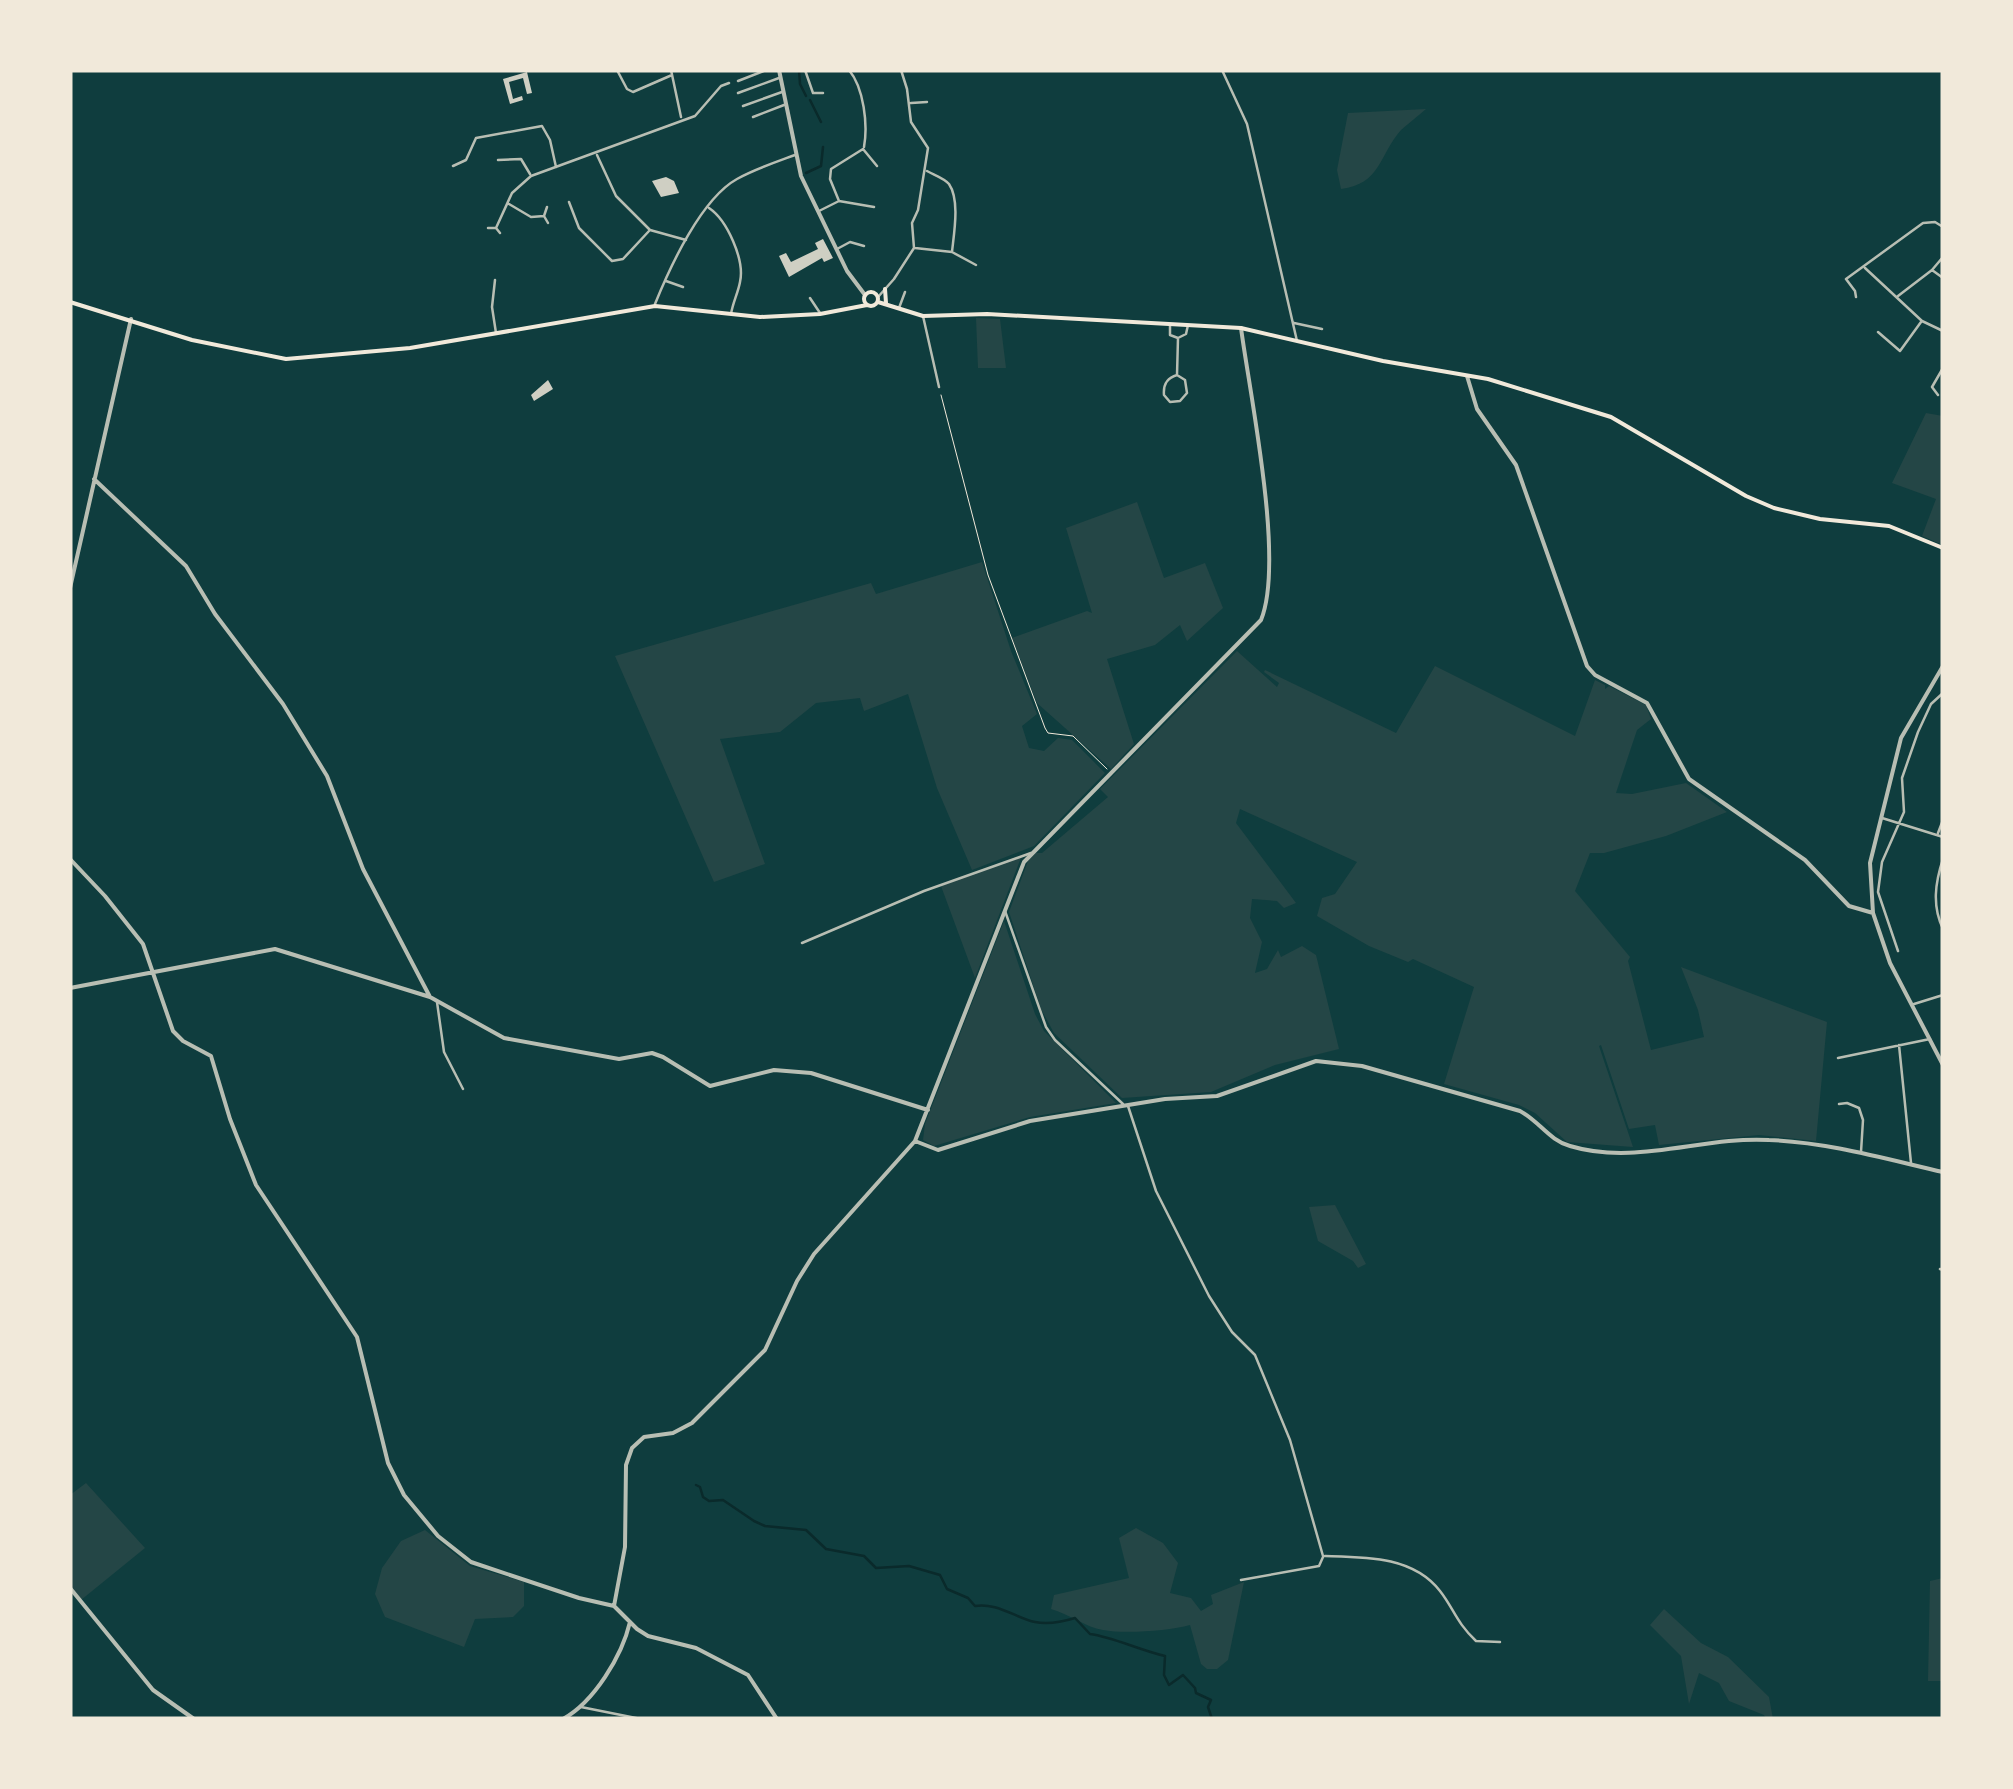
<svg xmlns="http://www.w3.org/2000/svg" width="2013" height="1789" font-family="'PT Sans Narrow',sans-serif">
<rect width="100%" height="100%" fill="#0f3d3e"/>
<path fill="#244646" d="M1426 109C1418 116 1409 123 1401 130 1379 155 1381 184 1341 189L1337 170 1348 113Z
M976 318 1000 319 1006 368H978Z
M1926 413 1943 416V545L1922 536 1936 499 1892 483Z
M1137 502 1164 578 1205 563 1223 608 1187 641 1180 625 1155 645 1107 659 1134 744 1111 769 1037 703 1012 638 1087 611 1092 613 1066 528Z
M982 562 1011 651 1037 714 1022 726 1029 748 1044 751 1058 738 1072 740 1105 773 1034 846 972 870 937 788 908 694 864 711 860 698 816 703 780 732 720 739 765 864 714 882 615 656 871 583 876 594Z
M1237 651 1277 687 1279 683 1264 672 1265 670 1396 733 1435 666 1575 736 1595 680 1605 685V689L1609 686 1646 705 1651 719 1637 730 1616 793 1632 794 1686 783 1727 812 1666 836 1604 853H1590L1575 891 1630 957 1628 961 1651 1050 1704 1037 1698 1010 1681 967 1827 1022 1816 1141 1759 1135 1659 1145 1655 1125 1629 1129 1601 1045 1599 1046 1633 1147 1567 1142 1535 1113 1519 1105 1444 1084 1474 987 1413 959 1408 962 1369 946 1317 916 1322 898 1335 894 1357 862 1240 809 1236 823 1296 903 1284 908 1277 901 1252 899 1250 918 1262 942 1255 973 1267 969 1278 950 1281 957 1302 946 1316 955 1339 1049 1275 1065 1211 1092 1122 1098 1054 1033 1041 1009 1009 912 1028 861 1036 853H1042L1108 797 1100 789Z
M1022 855 975 978 941 886Z
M1004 921 1035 1014 1044 1031 1116 1103 1030 1117 934 1146 923 1140 925 1124Z
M1335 1205 1366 1264 1358 1268 1353 1261 1318 1241 1309 1207Z
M86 1483 145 1548 81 1600 70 1587V1495Z
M1136 1528 1163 1543 1178 1563 1170 1593 1191 1598 1201 1611 1213 1604 1211 1595 1244 1582 1228 1660 1217 1669H1207L1201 1664 1190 1625C1169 1631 1124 1634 1103 1630 1085 1627 1069 1614 1051 1609L1054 1595 1129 1578 1119 1538Z
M425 1530 470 1566 524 1582V1606L513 1617 475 1619 464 1647 385 1617 375 1594 382 1568 401 1541Z
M1943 1578V1681H1928L1930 1581Z
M1664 1609 1701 1643 1728 1657 1769 1697 1773 1719H1766L1764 1715 1729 1701 1719 1683 1699 1673 1689 1704 1681 1656 1650 1625Z"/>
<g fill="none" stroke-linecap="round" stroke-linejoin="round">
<path stroke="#0a2a2b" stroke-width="2.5" d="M799 70 800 84 806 96
M810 100 821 122
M806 173 821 166 823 147
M696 1485 700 1487 703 1497 709 1501 723 1500 754 1521 765 1526 806 1530 826 1549 864 1556 876 1568 909 1566 940 1575 947 1589 968 1598 975 1606C996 1602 1016 1618 1035 1622 1049 1625 1062 1622 1075 1618L1090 1634C1113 1637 1139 1650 1165 1656L1164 1675 1169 1685 1183 1675 1195 1688 1196 1693 1211 1700 1208 1707 1212 1719"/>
</g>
<path fill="#cfcfc3" d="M527 72 532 93 527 94 523 78 509 82 513 99 522 96 523 100 510 104 503 79Z
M666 177 674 181 679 193 661 197 652 181Z
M823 239 833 258 824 262 822 258 789 277 779 256 786 253 791 262 818 249 815 243Z
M548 380 553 389 534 401 531 395Z"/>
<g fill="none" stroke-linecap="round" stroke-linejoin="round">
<path stroke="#f1e9da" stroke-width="1" d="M941 395 988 575 1045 728 1048 733 1073 736 1107 769"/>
<path stroke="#b8beb3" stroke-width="2.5" d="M617 70 627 89 633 92 672 75
M671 70 681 117
M805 70 813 93H823
M849 70C864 88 868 125 864 147
M1222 70 1247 124 1297 341
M738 81 766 70
M738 93 779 78
M911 103 927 102
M743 106 782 92
M753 117 784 105
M597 155 616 196 650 230 686 240
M498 160 521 159 530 174
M453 166 466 160 476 138 542 126 550 140 556 167
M927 171C934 175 944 178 949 184 960 200 954 233 952 252
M839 201 830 179 831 169 863 149 877 166
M569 202 579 228 612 261 623 259 649 231
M509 204 531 217 544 216
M547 207 544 216 548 223
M709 208C727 220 745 260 740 282 738 293 733 302 731 314
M819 211 839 201 874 207
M488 228H496L500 233
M496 228 512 193 531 176 695 116 721 86 729 83
M915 248 952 252 976 265
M837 249 850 242 864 246
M1943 257 1932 270 1943 278
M1865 268 1922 321 1943 331
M495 280 492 307 496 333
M666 281 683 287
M1898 296 1932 270
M878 297 894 279 914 248 912 223 918 210 928 148 911 122 907 89 901 70
M1856 297 1855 291 1846 279 1923 223 1935 222 1943 227
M810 298 820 313
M655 304C670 267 701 199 737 179 755 169 776 162 795 155
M899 308 905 292
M923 316 939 387
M1294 323 1322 329
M1170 326V335L1178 338 1186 334 1188 325
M1878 332 1900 351 1921 322
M1177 375C1167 378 1163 384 1164 395L1170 402 1180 401 1187 393 1185 380 1177 375 1178 338
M1938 395 1932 387 1943 368
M1882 818 1943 837
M1938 833 1943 820
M1943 859C1935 883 1932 906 1943 929
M1005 911 1046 1027 1055 1040 1123 1104
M802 943 924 891 1031 853
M1898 951 1878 892 1882 862 1904 812 1902 778 1918 732 1931 704 1943 693
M437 1002 444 1052 463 1089
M1914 1004 1943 995
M1899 1045 1911 1163
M1838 1058 1930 1039
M1839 1104 1847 1103 1859 1108 1863 1120 1861 1152
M1128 1106 1156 1191 1209 1296 1232 1332 1255 1355 1290 1440 1323 1556
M1940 1269 1943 1270
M1325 1556C1365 1557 1413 1556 1440 1591 1454 1609 1456 1622 1476 1641L1500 1642
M1241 1580 1319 1566 1323 1557
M581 1707 641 1719"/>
<path stroke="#b8beb3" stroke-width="4" d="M779 70 801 176 847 271 865 295
M1467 376 1477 409 1516 465 1587 666 1595 675 1647 703 1689 779 1805 860 1849 906 1873 913
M94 479 186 566 215 614 283 704 327 776 363 869 430 997
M70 588 131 319
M1943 666 1901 738 1870 863 1873 913 1890 963 1943 1065
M70 859 105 896 143 944 173 1031 183 1041 211 1056 230 1119 256 1185 357 1337 388 1463 404 1495 438 1536 471 1562 579 1598 614 1606
M70 988 275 949 430 997 504 1038 619 1059 652 1053 663 1057 710 1086 774 1070 811 1073 928 1110
M915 1141 938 1150 1030 1121 1165 1099 1217 1096 1316 1061 1362 1066 1520 1111C1539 1121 1550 1141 1570 1146 1636 1166 1703 1136 1769 1140 1827 1142 1886 1159 1943 1172
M70 1588 153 1690 194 1719
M614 1606 625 1547 626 1465 632 1448 644 1437 673 1433 692 1423 765 1350 797 1281 814 1254 915 1141 1024 862 1261 620C1285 561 1250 396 1241 328
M614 1606 637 1629 648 1636 696 1648 748 1675 777 1719
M563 1719C594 1702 622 1656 630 1622"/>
<path stroke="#f1e9da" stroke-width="4" d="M885 289 886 303
M864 299a7 7 0 1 1 14 0a7 7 0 1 1-14 0Z
M70 302 192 340 286 359 410 348 655 306 760 317 820 314 867 305
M878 302 923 316 987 314 1241 328 1383 361 1488 379 1611 417 1746 496 1774 508 1820 519 1889 526 1943 548"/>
</g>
<rect width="2013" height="1789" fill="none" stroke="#f1e9da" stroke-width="145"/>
</svg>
